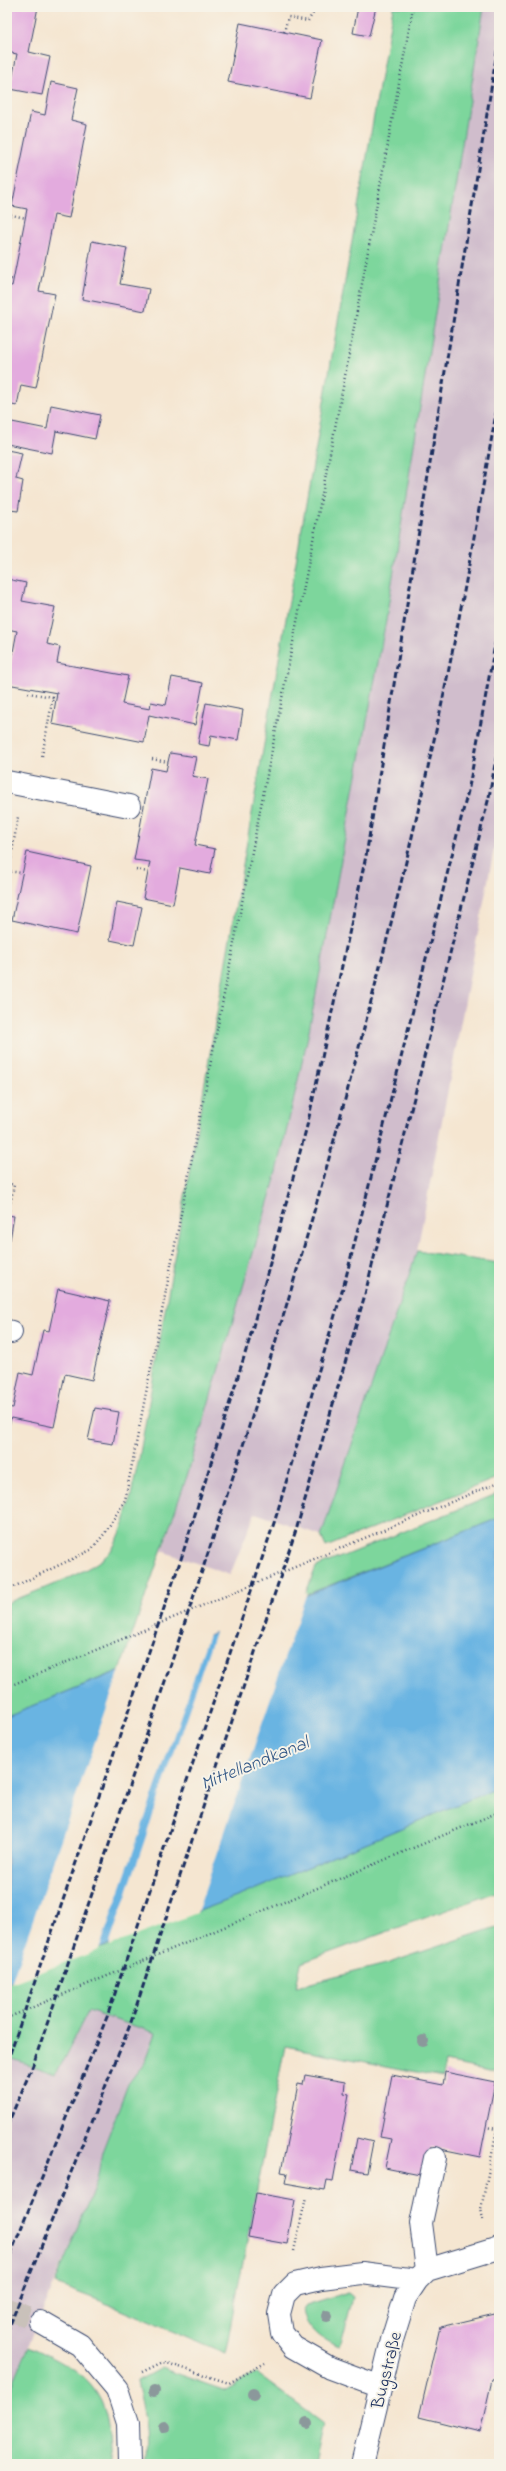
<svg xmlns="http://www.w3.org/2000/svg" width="506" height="2471" font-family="'Indie Flower',sans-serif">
<rect width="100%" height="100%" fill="#f7f3e8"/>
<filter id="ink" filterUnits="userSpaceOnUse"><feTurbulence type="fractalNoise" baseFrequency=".025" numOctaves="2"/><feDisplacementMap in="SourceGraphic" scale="8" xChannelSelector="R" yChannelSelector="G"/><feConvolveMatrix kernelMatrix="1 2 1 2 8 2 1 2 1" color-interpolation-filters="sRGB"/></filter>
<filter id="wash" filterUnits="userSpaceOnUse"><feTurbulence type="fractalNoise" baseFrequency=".012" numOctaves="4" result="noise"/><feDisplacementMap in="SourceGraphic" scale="16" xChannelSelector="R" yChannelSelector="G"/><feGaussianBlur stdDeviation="0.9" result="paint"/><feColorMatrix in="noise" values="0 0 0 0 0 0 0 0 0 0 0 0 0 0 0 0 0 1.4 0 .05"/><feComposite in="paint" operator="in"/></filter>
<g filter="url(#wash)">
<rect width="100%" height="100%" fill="#f5e6d1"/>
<path fill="#d0bdcc" d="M484 7H499V823L417 1251 326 1537 255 1513 230 1575 162 1551 187 1476 308 1036 386 620Z
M88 2011 156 2033 146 2060 128 2084 102 2152 97 2180 7 2397V2057L56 2074Z"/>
<path fill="#7dd69c" stroke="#4c827d" d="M393 7H484L386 620 308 1036 277 1172 187 1476 120 1670 7 1716V1603C33 1592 93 1572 110 1552 127 1530 132 1486 139 1459Z
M417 1251 499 1263V1477L326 1547 321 1536Z
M499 1493V1518L305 1595 316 1567Z
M499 1787V1891L301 1963 296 1987 386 1964 499 1926V2073L445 2062 442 2077 285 2046 225 2354 98 2300 55 2284 97 2180 102 2152 128 2084 146 2060 156 2033 88 2011 56 2074 7 2057V1983L239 1896Z
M348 2293 353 2297 340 2347C325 2343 305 2327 303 2310L306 2306Z
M29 2346C73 2367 106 2382 109 2436 110 2445 111 2455 109 2464H7V2397Z
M161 2368 227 2391 255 2373 323 2423 314 2464H145C150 2435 143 2409 137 2381Z"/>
<path fill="#69b4e2" stroke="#4272a0" d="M499 1518V1787L239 1896 7 1983V1716Z"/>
<path fill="#f5e6d1" d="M307 1592 197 1913 109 1946 216 1629Z
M210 1631 99 1950 11 1983 121 1667Z"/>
<g id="blocks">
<path fill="#e3abde" d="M7 7H38L29 52 50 57 42 95 10 89 17 54 7 52Z
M358 7H376L369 36 353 33Z
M240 23 322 40 310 98 228 82Z
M51 82 78 88 71 120 87 124 69 218 54 215 47 251 39 291 55 294 36 388 21 385 17 406 7 404V285L12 286 27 209 12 206 31 112 45 115Z
M92 241 127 248 120 284 149 289 145 311 82 299Z
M51 405 100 415 95 439 56 431 52 453 7 444V421L47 429Z
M7 450 22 453 16 479 23 481 18 511 10 510 8 522Z
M7 579 26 583 22 601 55 607 47 644 60 647 57 663 128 676 122 704 150 709 151 702 166 705 172 677 203 683 195 725 149 715 144 742 52 724 57 693 7 684 17 631 7 629Z
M206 703 243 710 238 740 211 735 209 746 198 744Z
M170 753 196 757 192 776 208 779 195 845 215 849 210 874 180 868 173 904 143 898 150 862 134 860 151 768 166 771Z
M27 852 91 866 77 934 12 920Z
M117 902 142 907 134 945 110 940Z
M7 1215 14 1216 10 1240 7 1239Z
M58 1289 110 1301 92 1380 65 1374 54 1427 11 1418 7 1434V1407L13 1408 20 1372 33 1375 43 1330 49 1331Z
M95 1408 119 1412 113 1444 88 1440Z
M445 2072 495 2082 480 2157 431 2147 425 2176 385 2168 391 2139 380 2137 392 2075 443 2085Z
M305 2075 345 2082 344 2093 349 2094 333 2181 327 2180 325 2190 285 2183 287 2173 281 2172 298 2084 303 2085Z
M357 2138 373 2142 367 2173 351 2170Z
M256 2193 295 2200 287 2244 248 2237Z
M499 2313V2378L492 2380 480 2432 419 2417 440 2327Z"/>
</g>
</g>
<g filter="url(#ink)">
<use href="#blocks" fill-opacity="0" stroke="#3c4a6f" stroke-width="1"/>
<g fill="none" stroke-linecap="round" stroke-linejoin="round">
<path stroke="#c9c1ba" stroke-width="22" stroke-dasharray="22 11" stroke-linecap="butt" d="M7 2309 40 2322"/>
<g stroke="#3c4a6f" stroke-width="24">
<path id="minor" d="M7 782 129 806
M7 1331 11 1332
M427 2270 421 2223 435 2158
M40 2322 80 2345 117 2389 128 2423 129 2464
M381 2387 330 2368 293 2347 282 2333 279 2314 284 2295 295 2284 321 2278 362 2273 417 2280
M362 2464 392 2340 405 2298 417 2280 427 2270 499 2248"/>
</g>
<path stroke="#3c4a6f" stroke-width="2.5" stroke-dasharray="1 3" stroke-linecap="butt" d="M284 32 288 17 308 21 317 7
M7 214 26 218
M7 278 14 280
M28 693 53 697
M42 756 53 697 57 698
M152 759 168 762
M7 857 11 858 8 871 22 873
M11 858 18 817
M136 870 148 872
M7 1183 14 1185 8 1215
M7 1590 91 1550 105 1533 125 1500 343 387 413 7
M7 1687 499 1482
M7 2018 499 1812
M483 2220 481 2209 497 2129 486 2127
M294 2251 306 2197
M143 2372 164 2362 229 2383 265 2363"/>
<use href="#minor" stroke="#fff" stroke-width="22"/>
<path stroke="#1b2f5e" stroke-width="3" stroke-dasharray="6 3" stroke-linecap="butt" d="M7 2062 181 1559 249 1341 307 1126 366 856 499 40
M7 2126 33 2065C139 1755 251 1446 337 1129 381 967 423 803 455 638 471 558 484 478 499 398
M7 2263 107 2017 275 1520 345 1281 469 787 499 623
M7 2332 130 2025 297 1527 364 1298 489 797 499 743"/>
</g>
<g fill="#8b989b">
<circle cx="423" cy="2041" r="6"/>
<circle cx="327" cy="2316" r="6"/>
<circle cx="154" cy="2391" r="6"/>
<circle cx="253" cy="2394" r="6"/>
<circle cx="307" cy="2423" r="6"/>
<circle cx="165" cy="2427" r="6"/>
</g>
</g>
<g text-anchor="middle" stroke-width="4" stroke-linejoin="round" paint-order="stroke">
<g font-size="18" fill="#1b2f5e" stroke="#f7f3e8">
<text transform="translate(386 2370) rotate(-76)" y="6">Bugstraße</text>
</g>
<g font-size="19" font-style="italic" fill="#325786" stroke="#f7f3e8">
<text transform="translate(254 1762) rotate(-22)" y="7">Mittellandkanal</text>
</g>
</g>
<rect width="506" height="2471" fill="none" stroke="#f7f3e8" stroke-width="24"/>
</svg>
